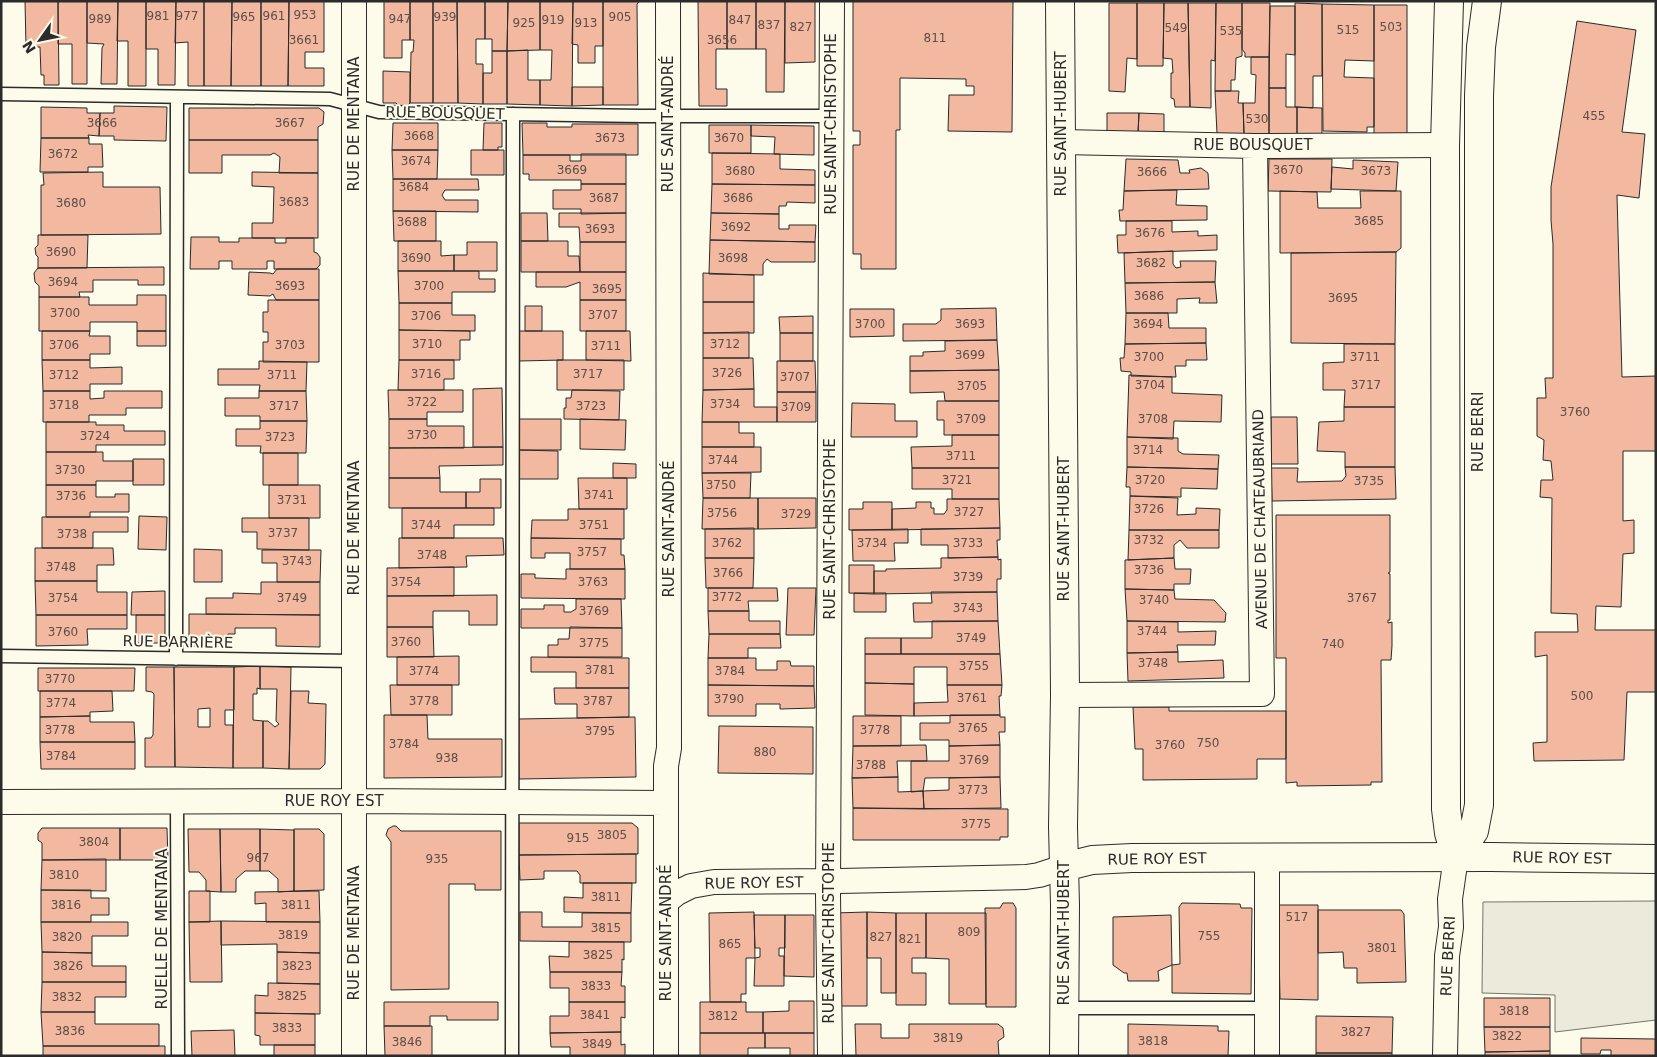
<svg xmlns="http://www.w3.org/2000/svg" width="1657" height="1057" font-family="'DejaVu Sans',sans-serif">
<rect width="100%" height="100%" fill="#fdfbea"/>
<path fill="#ecebdb" stroke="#74746e" d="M1656 901V1020L1555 1032V995L1482 993 1483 902Z"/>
<path fill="#f2b8a0" stroke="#2b2b2b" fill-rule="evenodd" d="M25 1H58L59 85H44V75H41L40 47H26Z
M58 1H87V84H72V44H58Z
M87 1H118L117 84H101L102 48 104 44 87 43Z
M118 1H146V86H128V41H117Z
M146 1H176L175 85H158V49H146Z
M176 1H204V86H188V42L175 43Z
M204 1H232L231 86H204Z
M232 1H261V86H231Z
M261 1H289L288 86H261Z
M289 1H324V52H305V68H324V86H288Z
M384 1H410V40H402V58H384Z
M410 1H433V103H410L411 52H413L414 40H410Z
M433 1H457L458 103H433Z
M457 1H485V39H476V64H483V104L458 103Z
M485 1H508L507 51H492V39H485Z
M508 1H540V50L507 51Z
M540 1H573L572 106 540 105V80H551L552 50H540Z
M573 1H603V46H595V63H578V45L572 44Z
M603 1H640L637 4 638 105H603Z
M698 1H727V49H716V89H727V106H699Z
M727 1H756V49H727Z
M756 1H785L784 92H766V49H756Z
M785 1H815V62L785 63Z
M853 1H1013L1012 132 948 131 949 95H974V86H966V79L900 78V130H896V269H861V254H853V145H860V131H853Z
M1109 3H1137V59L1127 58 1125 92 1109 91Z
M1137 3H1164L1163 66H1137Z
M1164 3H1188L1190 107H1175L1174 99 1171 98V73H1173L1172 59 1163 58Z
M1188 3H1216L1215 61 1211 60V108L1190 107Z
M1216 3H1242V56L1236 58 1235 80H1231V91H1215Z
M1242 3H1270L1269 57H1245V53L1242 49Z
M1295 3 1322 4V76H1313V108L1295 107Z
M1322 4 1374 5V61L1345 60 1344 77 1374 78V127H1367V132L1323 131Z
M1374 5H1407V135H1374Z
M1270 6H1295V55L1286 54V88H1269Z
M1577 21 1636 30 1622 132 1645 134 1639 198 1617 195 1622 377 1656 376V451H1623V521L1634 520V553L1623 554 1621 607 1596 606 1595 630H1656V692H1627L1624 760 1534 761 1533 743 1547 742V655L1535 657V632H1578L1577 614 1551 613 1552 498 1540 497 1541 480H1553L1551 461 1543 460 1544 440 1537 436V398H1546L1545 378H1553V244L1551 220V187Z
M528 50V80H540V105L507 104V51Z
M492 51H507V104H483V73H492Z
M1251 57H1269V135L1244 134 1243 103H1255L1256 75 1251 74Z
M383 71 410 72V103L407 106H399L396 103H383Z
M572 87H603V105L572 106Z
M1269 88H1286V107H1297V135H1269Z
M1215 91H1239L1238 103H1243L1244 134H1217Z
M114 106 167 107 166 141 114 140V136H99L100 113H114Z
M41 107 87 108V113H100L99 136 88 135 89 138H41Z
M1297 107 1322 108V136L1297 135Z
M189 108H319L324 112 323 124 318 127V140H189Z
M1107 113H1139L1138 133H1107Z
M1139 113 1164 114V135L1138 133Z
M393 123H438V150H392Z
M484 123H502V147H498V150H483Z
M522 123H547V127H572V124H638V155H523Z
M709 125H751V153H709Z
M751 125 814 126V155L774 154 775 137 751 136Z
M41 138H89V144H102L103 167H88V172H40Z
M189 140H318V173H279L280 157 274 153 270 155H222V173H189Z
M392 150H438L437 179H393Z
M471 150H504V175H471Z
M712 153 780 154V169L815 170V185L712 184Z
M581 154H626V184H581V180H529V174H523V155H570V161H581Z
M1126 159 1178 160 1180 173H1190L1189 170 1201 168 1208 173 1209 189 1124 191Z
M1269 159H1332L1331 192 1268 191Z
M1353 160 1398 162 1396 191 1331 189 1332 167 1353 169Z
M103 172V187H160L161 234 41 235V185H44L43 173Z
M252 172 318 173V238H252V223H273L274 187 252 186Z
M393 179H478L479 190H445L442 195 445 200H478V212L393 211Z
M581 184H626V213L581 214V209H553V190H581Z
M712 184 815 185V203L787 202 786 206H779V214L711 213Z
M1177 190 1176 205 1207 206V220L1120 221 1119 210H1123L1124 191Z
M1280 191 1317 192 1318 208H1361L1360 191H1401V248L1396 252 1280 253Z
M393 211H436V241H394Z
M521 213H547L548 241H521Z
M559 213H626V242H580L579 227H559Z
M711 213 779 214V229H789V225H816L815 242 710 240Z
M1126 221H1172V232L1198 231V236L1217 235V250L1118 253 1117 235H1126Z
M38 235H88L87 268H38V257L36 255 35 248 38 245Z
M191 237H219V242H239V238H275V243H286V238H314V252L317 253 320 257V265L316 269H274V261H267V269H232V261H219V269H190Z
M710 240 815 242V262H771L767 259 763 264V275L709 274Z
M398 241H441V256L454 255V271H398Z
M521 241H568V256H579L580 272H521Z
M467 242H497V271H454V255H467Z
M580 242H626V272H580Z
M1173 251V264L1176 268 1181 267 1180 261H1216L1215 282 1125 283 1124 253Z
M1396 252 1395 344 1291 343V253Z
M164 267V285H138V280H93V292H79L80 297H39V286L35 282 34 273 38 268Z
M277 269H319V300H276L273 294 270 296 248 295 249 272 270 273 273 274Z
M398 271H479V279H495V292H452V303H399Z
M536 272H626V300H580V282L566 287H536Z
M703 273 754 275V302H703Z
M1215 282 1217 303H1199L1200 298 1177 299V313H1126L1125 283Z
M137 295H166V331H137V322H90V331H39V297H89V305H137Z
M268 300H319V362H263V342H268V332H263V312H268Z
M580 300H626V331H580Z
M703 302H754V333H703Z
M399 303H452V315H475V331L399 330Z
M525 306H542V331H525Z
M996 308 997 340 903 341V324H936L941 320V309Z
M850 309H894V336L850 337Z
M1126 313H1168L1169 328H1206V343L1125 344Z
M813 316V333H780L779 317Z
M399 330 470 331V340H460V360H399Z
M42 331H90L89 336H110V354H90V360H42Z
M137 331H166V346H137Z
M518 331H563V360L519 361Z
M586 331H630L631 361 586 360Z
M749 332V358H703V333Z
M780 333H813V361H780Z
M997 340 999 370 910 371V356H923V352L945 351V341Z
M1206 343 1207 360H1186V366H1175L1176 377 1131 376V372L1121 371 1120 358H1124L1125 344Z
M1344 344H1395V407H1344L1345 390H1323V363L1344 362Z
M703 358H753L754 389 703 390Z
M42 360H90V368L122 367V384H90V391H43Z
M399 360H454V379H444V390H398Z
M557 360H624V390H557Z
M259 361 307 362 306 391H259L260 385H218V369H259Z
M777 361H815L816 392H777Z
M999 370V401H945L944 392 910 393V371Z
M1129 375 1172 377V393L1222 395 1221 422 1174 421 1173 439 1127 437Z
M502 388 503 447H473V389Z
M754 389V407H777V422H702L703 390Z
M388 390H463V412H427V419H389Z
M572 390 620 391 619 420 564 419V408H566V398H571Z
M43 391H90V399L104 398V391H162V408H126V415H89V422H43Z
M259 391H306L307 421H260V416H225V398H259Z
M777 392H816V422H777Z
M937 401H999V435H944V420H937Z
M852 403 895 404V421H917V437H851Z
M1344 407H1395V467H1345V452L1317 451 1319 422 1344 421Z
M1271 417H1297L1298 464H1271Z
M389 419H427V426H464V448H389Z
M519 419H561V450H518Z
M580 419 626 420 625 450 580 449Z
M260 421H307L306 453H260L261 446H236V429H260Z
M46 422H96V425H124V431H165V445H96V452H46Z
M702 422H739V433H754V447H702Z
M952 435H999V468H912L911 447 952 446Z
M1127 437 1178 438V451L1183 454 1219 455 1218 469 1127 467Z
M503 447V465L439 466 440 478H389V448Z
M702 447H761V472L702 473Z
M518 450 558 451V479H519Z
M46 452H103V461H133V481H96V485H46Z
M263 453H298V485H263Z
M133 459H164V485H133Z
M613 463 636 464V478H613Z
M1127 467 1218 469 1217 489 1181 488V497L1130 496V487H1126Z
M1345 467H1395L1396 499 1272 501 1271 468H1298L1297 482 1342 481 1346 476Z
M912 468H999V499H952V489H912Z
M702 473H751L750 498H703Z
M389 478H440V492H466V508H389Z
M578 478H627V509H579Z
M480 479H501V508H466V492H480Z
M46 485H96V497H115V494H129V512H90V517H46Z
M269 485H320V518H269Z
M1130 496 1178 498 1177 515 1196 514V508L1220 509 1219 530H1129Z
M703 498H758V529H702Z
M758 498H816V528L758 529Z
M947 499H999L1000 528 892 530V509L916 508V502H931V508H934V514H944L947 510Z
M863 502H892V530H849V509H863Z
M402 508H494V525H454V538H402Z
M568 509H624V539L531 538 532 520H568Z
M1276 515H1390V572L1388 573 1390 574V620H1388V623L1392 622V646L1391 660H1381L1382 782H1371V785L1297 786V782L1286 783V658H1276Z
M139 516 167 517 166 550 138 549Z
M42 517H128V532H93V548H42Z
M242 518H309V550L257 549V532H242Z
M754 528V558H705V529Z
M1000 528V540H997L998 557 948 558V545H921V529Z
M908 529V543H894L895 561H853L852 530Z
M1129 530H1219V548H1187L1180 540 1174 545V558L1128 560Z
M399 538H503L504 555 466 556 467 567 399 568Z
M531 538 621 539V555H624L625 569H570V553H545V558H531Z
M35 548H113L114 565H97V581H35Z
M194 549 222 550V582H194Z
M262 550H321L320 582H277V563H262Z
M998 557V560L1001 559V579H997V592L874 594V571H886V569L941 568V558Z
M705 558H754L753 588H706Z
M1174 558 1175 569H1191L1190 584H1174V590L1125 589V560Z
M849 565H874V594L849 593Z
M454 567V596H387V568Z
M566 569H625V599L521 598V574H535V578L566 579Z
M35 581H97V592H127V615H36Z
M261 582H320V615L206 614V598H233V593L261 594Z
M708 588H777L778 601H748L749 611H708Z
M788 588H816L814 635H786Z
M1125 589 1174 590 1175 599 1214 600 1226 613 1225 622 1127 621Z
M165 591V615H131L132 592Z
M931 592H997L998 621 914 622 913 603H932Z
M854 593H886V612H854Z
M497 595V625H469V611H433V627H387V596Z
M576 599H621L622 628H521V609H544V605H564V612H571L576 609Z
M708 611H749V621H780V634H709Z
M189 614 320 615V647L276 646V628H235V634H228V646H189Z
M36 615H127V629H87L88 645 36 646Z
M136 615H165V643H136Z
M932 621H998L1000 654H901V638H932Z
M1127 621 1178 622V632L1216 631 1215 645H1177L1178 652 1127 653Z
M387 627H433L434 657H387Z
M570 627 622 628V657H548V645H558V639H569Z
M709 634H780L781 648H748V658H708Z
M865 638H901V654H865Z
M1178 652V662L1223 660 1224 678 1128 681 1127 653Z
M865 654H1000L1002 685H947V667H914V684L865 683Z
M459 656V685H397V657Z
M531 657 629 658V688H576V672H531Z
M708 658H756V670H777V661H790L791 666H814V686L708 685Z
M260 666V689L257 688V694H253V720L263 721V768H233L234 667Z
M260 666 291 667 289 769 263 768V721H268L275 727 279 724 276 721 277 689H260Z
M146 667H174L175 767H145V738H151L153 735 154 694 152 692 146 691Z
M174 667H234V710H225V725H233V768L175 767ZM210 708V727H198V709Z
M38 668H135L134 691H38Z
M865 683 914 684V716L865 715Z
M390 685H452V715H391Z
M708 685 814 686 815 708 780 709V704H756V716H708Z
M947 685H1002L1001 696H999L1000 715 914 716V703L948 702Z
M554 688H629V717L577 718V704H555Z
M40 691H112L113 711 90 712V716L40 717Z
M291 691H309L308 703 326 704 325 764 320 769H289Z
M1133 707H1169V711H1286V759H1257V779L1143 780V749H1135Z
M384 715H427L428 739H502V777L384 778Z
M950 715H1000V717H1005V732H999L1000 745 949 746V740H920V723H950Z
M90 716V722H134L135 742H40V717Z
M853 716H901V746H853Z
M635 717 636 777 519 779 518 719Z
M719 726 813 727V774L718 773Z
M40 742H135V769H41Z
M926 745 927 761H897L898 777 852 778 853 746Z
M1000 745V777L925 778 923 791 911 792V761H949V746Z
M898 777V792L923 791 924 809 853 808 852 778Z
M1000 777 1001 808 924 809 923 791 949 790V778Z
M853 808 1008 809V837H1000V840H853Z
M519 823H632L638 828V854L519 855Z
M393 826H396L401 831H501V890H475V884H449V989L391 990V842L386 835 388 829Z
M42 828H120V860H42V843L38 840V833Z
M120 828H167L168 860H120Z
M188 829H220L221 892 206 891V880L199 872H189Z
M220 829H260V871H245L236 879V892H221Z
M260 829 294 830V891L278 892V879L269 871H260Z
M294 829H319L324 834V890L294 891Z
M636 854V883H580V875L577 871H544V879L520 880 519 855Z
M106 859V891L41 890 42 860Z
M583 883H632L631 913 564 912V897L583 898Z
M41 890H91V898H109V915H91V922H41Z
M189 891H210V922H189Z
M319 891 320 922H266V903L255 904V892Z
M1003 903H1013L1016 908V1007H986L985 908H1000Z
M1182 903 1240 904 1241 908H1252L1251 994 1172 993V965L1180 964 1179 907Z
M1278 905H1318V1000L1280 999Z
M1318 910H1401L1404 914 1406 982 1357 983V968H1344L1343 952 1318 953Z
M520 912H542V927H582V913H631V942L520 941Z
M754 912 755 958H746V994H741V1002H710L709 913Z
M867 912 896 913V993H881V958H867Z
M867 912V1006H834V913Z
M896 913H926V958H912V973H926V1005H896Z
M926 913H986V1004H949V959L926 958Z
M754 915H785V948H779V956H784V986H754L755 958 760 957V948H755Z
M785 915H814V977L784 976Z
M1171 915 1172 965 1158 971 1159 981H1128L1127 973H1124L1113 965V917Z
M221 921 320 922V953L277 952V944L221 945Z
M221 921 222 982H190L189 922Z
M41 922H128V936H92V953L42 952Z
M569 942H624V960L622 959V972H550L549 956 569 957Z
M42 952 92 953V966H126V982H42Z
M277 952 320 953V984L277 983Z
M550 972H622L621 986H625V1002H569V988H550Z
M42 982H126V997H95V1012H41Z
M268 983 320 984V1014L255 1013V995L268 996Z
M1484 998H1550V1027H1484Z
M789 1001H814V1033H763V1012L789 1011Z
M384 1002H498V1020H447V1016H430V1026H384Z
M569 1002H625V1018L621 1017V1032L550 1033V1016H569Z
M700 1002H746V1012H763V1033H700Z
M41 1012H95V1024H159V1046H43Z
M255 1013 315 1014V1045H260V1036L255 1035Z
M1316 1016 1393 1017 1392 1053H1316Z
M855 1024H881V1038H909V1024H998L1003 1028 1004 1037 998 1041 999 1056H856Z
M1128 1024 1218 1026V1031H1229L1228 1056H1128Z
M384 1026H432V1056H385Z
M1484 1027H1550V1051L1485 1052Z
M234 1030 235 1056H192L191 1031Z
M621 1032V1045L625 1044V1056H570V1047H551L550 1033Z
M700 1033H765V1048H748V1056H700Z
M765 1033H814V1056H790V1048H765Z
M1581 1038 1656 1039V1056H1611V1050H1601L1600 1054H1581Z
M274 1045H315V1056H274Z
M43 1046H165V1056H43Z
M1550 1051V1056H1485V1052Z
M1316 1053H1392V1056H1316Z"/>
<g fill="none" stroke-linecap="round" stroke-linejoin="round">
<g stroke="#2b2b2b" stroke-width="15">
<path id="service" d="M1 94 330 99 379 112 641 116H831
M1 656 354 661
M176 659 177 97
M177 802 178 1056
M1064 1008H1267
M512 1056 513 114"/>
</g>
<g stroke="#2b2b2b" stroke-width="26">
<path id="minor" d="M354 1V1056
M1061 142 1255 146 1445 145
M1065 695 1262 694 1255 146
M1 802 354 801 666 803
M666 902 677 893 691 886 714 882 839 881 1026 877 1039 875 1064 867
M666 1056V766L669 748 668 1
M830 1056 828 895 832 1
M1267 1056V858
M1445 1056 1447 956 1451 927 1450 899 1456 857"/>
</g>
<g stroke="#2b2b2b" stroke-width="30">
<path id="tertiary" d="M1060 1 1065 695 1063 827 1065 905 1064 1056
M1449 1 1445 145 1446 809 1449 833 1456 857
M1456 857 1474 831 1479 805V96L1481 47 1487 1
M1064 867 1092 860 1132 858 1491 857 1656 859"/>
</g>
<use href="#service" stroke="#fdfbea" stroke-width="12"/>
<use href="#minor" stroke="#fdfbea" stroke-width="24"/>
<use href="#tertiary" stroke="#fdfbea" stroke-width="28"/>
</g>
<g text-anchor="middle" stroke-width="4" stroke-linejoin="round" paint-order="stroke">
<g font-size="12" fill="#5d4e48">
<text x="305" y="19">953</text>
<text x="158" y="20">981</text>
<text x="187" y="20">977</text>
<text x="274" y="20">961</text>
<text x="244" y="21">965</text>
<text x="445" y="21">939</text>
<text x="620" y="21">905</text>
<text x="100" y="23">989</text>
<text x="400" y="23">947</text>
<text x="553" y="24">919</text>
<text x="740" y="24">847</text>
<text x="524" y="27">925</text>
<text x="586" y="27">913</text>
<text x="769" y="29">837</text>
<text x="801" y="31">827</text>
<text x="1391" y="31">503</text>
<text x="1176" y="32">549</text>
<text x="1348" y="34">515</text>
<text x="1231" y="35">535</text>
<text x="935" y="42">811</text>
<text x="304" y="44">3661</text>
<text x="722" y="44">3656</text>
<text x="1594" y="120">455</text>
<text x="1257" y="123">530</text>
<text x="102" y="127">3666</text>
<text x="290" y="127">3667</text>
<text x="419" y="140">3668</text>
<text x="610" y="142">3673</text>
<text x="729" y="142">3670</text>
<text x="63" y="158">3672</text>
<text x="416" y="165">3674</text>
<text x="572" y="174">3669</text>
<text x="1288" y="174">3670</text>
<text x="740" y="175">3680</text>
<text x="1376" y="175">3673</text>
<text x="1152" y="176">3666</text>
<text x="414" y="191">3684</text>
<text x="604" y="202">3687</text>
<text x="738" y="202">3686</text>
<text x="294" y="206">3683</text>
<text x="71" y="207">3680</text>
<text x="1369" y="225">3685</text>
<text x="412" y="226">3688</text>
<text x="736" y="231">3692</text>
<text x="600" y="233">3693</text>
<text x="1150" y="237">3676</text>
<text x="61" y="256">3690</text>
<text x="416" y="262">3690</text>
<text x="733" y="262">3698</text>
<text x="1151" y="267">3682</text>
<text x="63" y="286">3694</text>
<text x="290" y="290">3693</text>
<text x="429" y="290">3700</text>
<text x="607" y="293">3695</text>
<text x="1149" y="300">3686</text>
<text x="1343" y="302">3695</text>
<text x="65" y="317">3700</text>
<text x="603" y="319">3707</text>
<text x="426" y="320">3706</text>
<text x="870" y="328">3700</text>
<text x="970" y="328">3693</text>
<text x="1148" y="328">3694</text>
<text x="427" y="348">3710</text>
<text x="725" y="348">3712</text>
<text x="64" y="349">3706</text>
<text x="290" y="349">3703</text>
<text x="606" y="350">3711</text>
<text x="970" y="359">3699</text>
<text x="1149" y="361">3700</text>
<text x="1365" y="361">3711</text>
<text x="727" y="377">3726</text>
<text x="426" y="378">3716</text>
<text x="588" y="378">3717</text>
<text x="64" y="379">3712</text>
<text x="282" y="379">3711</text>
<text x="795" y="381">3707</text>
<text x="1150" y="389">3704</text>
<text x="1366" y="389">3717</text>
<text x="972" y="390">3705</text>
<text x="422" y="406">3722</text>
<text x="725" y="408">3734</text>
<text x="64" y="409">3718</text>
<text x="284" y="410">3717</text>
<text x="591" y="410">3723</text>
<text x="796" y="411">3709</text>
<text x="1575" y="416">3760</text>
<text x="971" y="423">3709</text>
<text x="1153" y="423">3708</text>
<text x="422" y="439">3730</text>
<text x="95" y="440">3724</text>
<text x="280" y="441">3723</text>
<text x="1148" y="454">3714</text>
<text x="961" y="460">3711</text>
<text x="723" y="464">3744</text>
<text x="70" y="474">3730</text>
<text x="957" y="484">3721</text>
<text x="1150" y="484">3720</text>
<text x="1369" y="485">3735</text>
<text x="721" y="489">3750</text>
<text x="599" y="499">3741</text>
<text x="71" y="500">3736</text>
<text x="292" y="504">3731</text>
<text x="1149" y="513">3726</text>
<text x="969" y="516">3727</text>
<text x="722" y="517">3756</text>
<text x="796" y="518">3729</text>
<text x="426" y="529">3744</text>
<text x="594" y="529">3751</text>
<text x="283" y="537">3737</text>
<text x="72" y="538">3738</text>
<text x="1149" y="544">3732</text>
<text x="727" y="547">3762</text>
<text x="872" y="547">3734</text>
<text x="968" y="547">3733</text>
<text x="592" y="556">3757</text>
<text x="432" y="559">3748</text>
<text x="297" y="565">3743</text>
<text x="61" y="571">3748</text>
<text x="1149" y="574">3736</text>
<text x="728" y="577">3766</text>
<text x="968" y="581">3739</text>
<text x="406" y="586">3754</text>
<text x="593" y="586">3763</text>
<text x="727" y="601">3772</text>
<text x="63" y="602">3754</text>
<text x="292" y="602">3749</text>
<text x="1362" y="602">3767</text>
<text x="1154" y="604">3740</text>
<text x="968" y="612">3743</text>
<text x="594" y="615">3769</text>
<text x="1152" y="635">3744</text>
<text x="63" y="636">3760</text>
<text x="971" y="642">3749</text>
<text x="406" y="646">3760</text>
<text x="594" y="647">3775</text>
<text x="1333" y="648">740</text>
<text x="1153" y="667">3748</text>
<text x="974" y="670">3755</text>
<text x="600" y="674">3781</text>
<text x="424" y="675">3774</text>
<text x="730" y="675">3784</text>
<text x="60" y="683">3770</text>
<text x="1582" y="700">500</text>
<text x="972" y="702">3761</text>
<text x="729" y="703">3790</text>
<text x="424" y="705">3778</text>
<text x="598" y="705">3787</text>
<text x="61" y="707">3774</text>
<text x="973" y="732">3765</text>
<text x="60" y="734">3778</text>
<text x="875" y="734">3778</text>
<text x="600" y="735">3795</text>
<text x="1208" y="747">750</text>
<text x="404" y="748">3784</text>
<text x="1170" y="749">3760</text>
<text x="765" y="756">880</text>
<text x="61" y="760">3784</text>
<text x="447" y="762">938</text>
<text x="974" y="764">3769</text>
<text x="871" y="769">3788</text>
<text x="973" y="794">3773</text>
<text x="976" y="828">3775</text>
<text x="612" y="839">3805</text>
<text x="578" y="842">915</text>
<text x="94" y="846">3804</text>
<text x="258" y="862">967</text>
<text x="437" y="863">935</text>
<text x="64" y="879">3810</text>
<text x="606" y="901">3811</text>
<text x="66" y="909">3816</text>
<text x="296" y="909">3811</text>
<text x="1297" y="921">517</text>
<text x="606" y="932">3815</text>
<text x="969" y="936">809</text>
<text x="293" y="939">3819</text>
<text x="1209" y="940">755</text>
<text x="67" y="941">3820</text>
<text x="881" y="941">827</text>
<text x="910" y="943">821</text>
<text x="730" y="948">865</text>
<text x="1382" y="952">3801</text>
<text x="598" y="959">3825</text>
<text x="68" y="970">3826</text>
<text x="297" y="970">3823</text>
<text x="596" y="990">3833</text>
<text x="292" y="1000">3825</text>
<text x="67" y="1001">3832</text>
<text x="1514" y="1015">3818</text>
<text x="595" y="1019">3841</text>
<text x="723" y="1020">3812</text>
<text x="287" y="1032">3833</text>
<text x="70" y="1035">3836</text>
<text x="1356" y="1036">3827</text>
<text x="1507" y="1040">3822</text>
<text x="948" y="1042">3819</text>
<text x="1153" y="1045">3818</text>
<text x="407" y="1046">3846</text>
<text x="597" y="1048">3849</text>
</g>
<g font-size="15" fill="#2b2b2b" stroke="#fdfbea">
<text transform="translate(445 113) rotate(1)" y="5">RUE BOUSQUET</text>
<text transform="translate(354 124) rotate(-90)" y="5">RUE DE MENTANA</text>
<text transform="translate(668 124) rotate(-90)" y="5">RUE SAINT-ANDRÉ</text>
<text transform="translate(831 124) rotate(-90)" y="5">RUE SAINT-CHRISTOPHE</text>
<text transform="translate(1061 124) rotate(-90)" y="5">RUE SAINT-HUBERT</text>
<text x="1253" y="150">RUE BOUSQUET</text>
<text transform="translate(1478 432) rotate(-90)" y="5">RUE BERRI</text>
<text transform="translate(1260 519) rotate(-91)" y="5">AVENUE DE CHATEAUBRIAND</text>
<text transform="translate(354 528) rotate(-90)" y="5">RUE DE MENTANA</text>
<text transform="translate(669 529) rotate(-90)" y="5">RUE SAINT-ANDRÉ</text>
<text transform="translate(830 529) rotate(-90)" y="5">RUE SAINT-CHRISTOPHE</text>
<text transform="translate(1064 529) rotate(-90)" y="5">RUE SAINT-HUBERT</text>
<text transform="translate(178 642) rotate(1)" y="5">RUE BARRIÈRE</text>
<text x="334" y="806">RUE ROY EST</text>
<text transform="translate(1562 858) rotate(1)" y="5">RUE ROY EST</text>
<text transform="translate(1157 859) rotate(-1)" y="5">RUE ROY EST</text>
<text transform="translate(754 883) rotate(-1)" y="5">RUE ROY EST</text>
<text transform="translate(162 929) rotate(-90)" y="5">RUELLE DE MENTANA</text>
<text transform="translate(354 933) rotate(-90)" y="5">RUE DE MENTANA</text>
<text transform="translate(666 933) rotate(-90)" y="5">RUE SAINT-ANDRÉ</text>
<text transform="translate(829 933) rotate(-90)" y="5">RUE SAINT-CHRISTOPHE</text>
<text transform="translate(1064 933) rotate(-90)" y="5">RUE SAINT-HUBERT</text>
<text transform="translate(1448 956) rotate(-87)" y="5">RUE BERRI</text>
</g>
</g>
<rect width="1657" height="1057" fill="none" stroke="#2b2b2b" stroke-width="5"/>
<g transform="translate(40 40) rotate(237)" stroke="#fdfbea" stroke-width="4" paint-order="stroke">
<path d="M0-4L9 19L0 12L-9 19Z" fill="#2b2b2b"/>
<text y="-8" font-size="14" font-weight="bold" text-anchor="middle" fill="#2b2b2b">N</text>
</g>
</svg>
